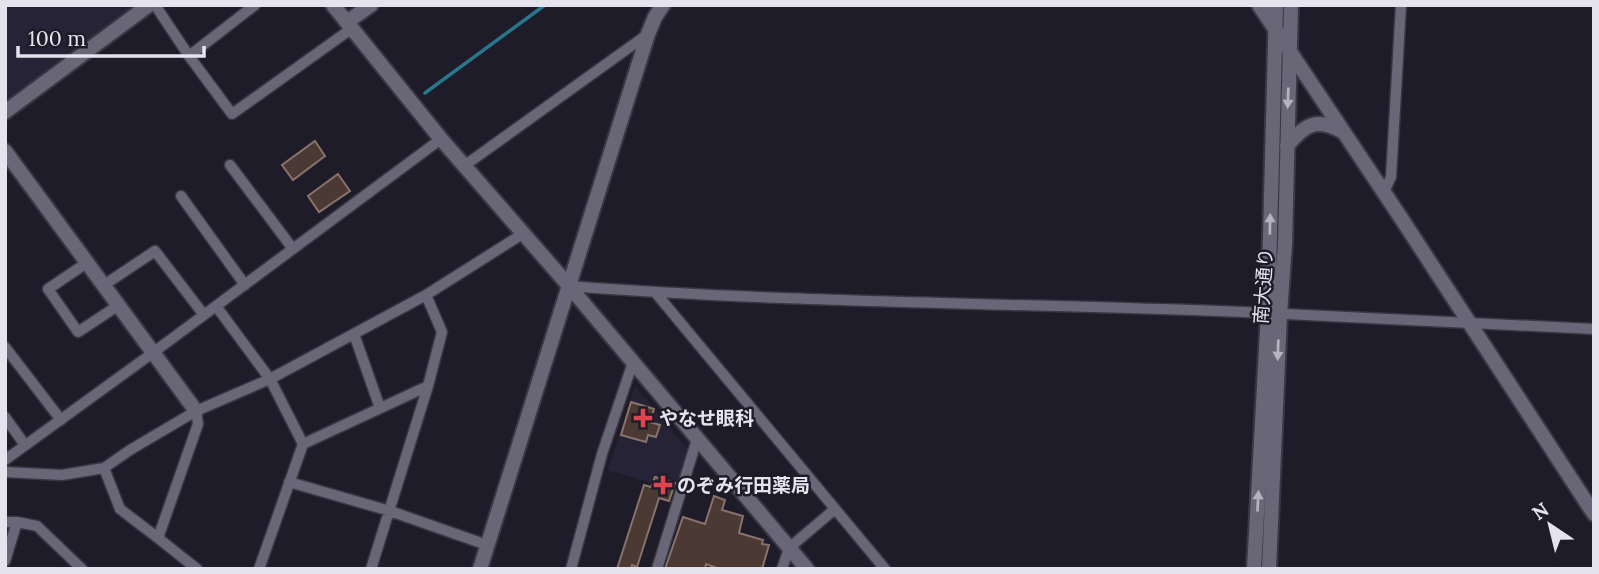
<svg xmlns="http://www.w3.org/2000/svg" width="1599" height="574" font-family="Lora,'Noto Sans JP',serif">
<rect width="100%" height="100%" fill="#1f1c2a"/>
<path fill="#272337" d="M5 5H149L5 112Z
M635 386 689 451 679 484 655 476 652 483 608 470Z"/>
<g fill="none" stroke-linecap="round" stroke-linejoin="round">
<path stroke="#27768d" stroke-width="3.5" d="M425 93 545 5"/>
</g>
<path fill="#4b3933" stroke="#87736b" stroke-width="2" d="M315 141 325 156 293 180 282 165Z
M338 174 350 191 319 212 308 196Z
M631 402 654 409 650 422 660 425 656 437 648 435 646 442 621 435Z
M655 477 675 483 669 501 659 498 637 567 632 565 631 569H617L644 485 651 487Z
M714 496 725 500 722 510 743 516 739 533 763 540 762 544 769 545 762 569H720L706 564 705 569H665L683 517 705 524Z"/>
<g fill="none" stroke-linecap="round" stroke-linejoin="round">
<g stroke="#393742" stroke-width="13">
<path id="street" d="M155 5 189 56 232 114 351 29
M189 56 255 5
M230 165 293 249
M464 166 648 34
M1384 192 1391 177 1401 5
M181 196 245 285
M88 262 48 289 78 332 119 305
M104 285 155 251 204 315
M569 286C801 304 1034 303 1266 313 1376 318 1485 324 1594 329
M655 292 885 569
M216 306 270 379 303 444 259 569
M354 334 380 408
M5 347 61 420
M5 417 25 445
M303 444 428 386
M5 460 154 352 441 139
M104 468 120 509 158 538 197 569
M5 472 62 475 104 468 130 450 196 411 270 379 426 295 524 233
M289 482 390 511 487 545
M5 522H17L37 526 82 569
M158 538 198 424 196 411
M5 561 17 522
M371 569 428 386 442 332 426 295
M571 569 602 454 633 362
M657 569 697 439
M782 569 789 548 835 509"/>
</g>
<g stroke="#393742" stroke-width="18">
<path id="secondary" d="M333 5 441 139 569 286 807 569
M1259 5 1403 221 1594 514
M347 22 371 5
M5 112 149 5
M1287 146C1305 124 1317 117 1343 132
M5 151 196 411
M480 569 648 34 655 17 663 5
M1254 569 1268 313 1276 5
M1269 569 1280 314 1285 244 1291 5"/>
</g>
<use href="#street" stroke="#696677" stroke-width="10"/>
<use href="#secondary" stroke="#696677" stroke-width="14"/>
</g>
<defs><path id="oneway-solid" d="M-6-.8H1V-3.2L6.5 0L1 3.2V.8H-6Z" transform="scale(1.75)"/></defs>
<g fill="#b3b2be">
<use href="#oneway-solid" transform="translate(1288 98) rotate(92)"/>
<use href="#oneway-solid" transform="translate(1270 224) rotate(-89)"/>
<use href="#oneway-solid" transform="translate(1278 350) rotate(92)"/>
<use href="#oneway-solid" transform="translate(1258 501) rotate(-87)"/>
</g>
<g fill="#e0444e" stroke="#1f1c2a" stroke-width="2.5">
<path d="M639.5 407.5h7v7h7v7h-7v7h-7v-7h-7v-7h7z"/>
<path d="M659.5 474.5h7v7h7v7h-7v7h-7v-7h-7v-7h7z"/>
</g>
<g text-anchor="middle" stroke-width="5" stroke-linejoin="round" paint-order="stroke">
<g font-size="19" fill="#e5e4ee" stroke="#1f1c2a">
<text transform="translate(1263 286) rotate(-86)" y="7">南大通り</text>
</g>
<g font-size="19" font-weight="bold" fill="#e5e4ee" stroke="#1f1c2a" text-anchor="start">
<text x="659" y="425">やなせ眼科</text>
<text x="677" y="492">のぞみ行田薬局</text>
</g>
</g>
<rect width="1599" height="574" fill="none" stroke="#e5e4ee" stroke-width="14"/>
<g transform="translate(1550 525) rotate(325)" stroke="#1f1c2a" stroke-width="5" paint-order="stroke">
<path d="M0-5L12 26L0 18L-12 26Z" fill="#e5e4ee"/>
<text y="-10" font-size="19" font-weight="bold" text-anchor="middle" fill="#e5e4ee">N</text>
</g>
<path d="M18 46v10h186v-10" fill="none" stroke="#e5e4ee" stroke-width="3.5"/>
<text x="28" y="46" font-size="21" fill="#e5e4ee" stroke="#1f1c2a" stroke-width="5" paint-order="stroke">100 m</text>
</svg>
